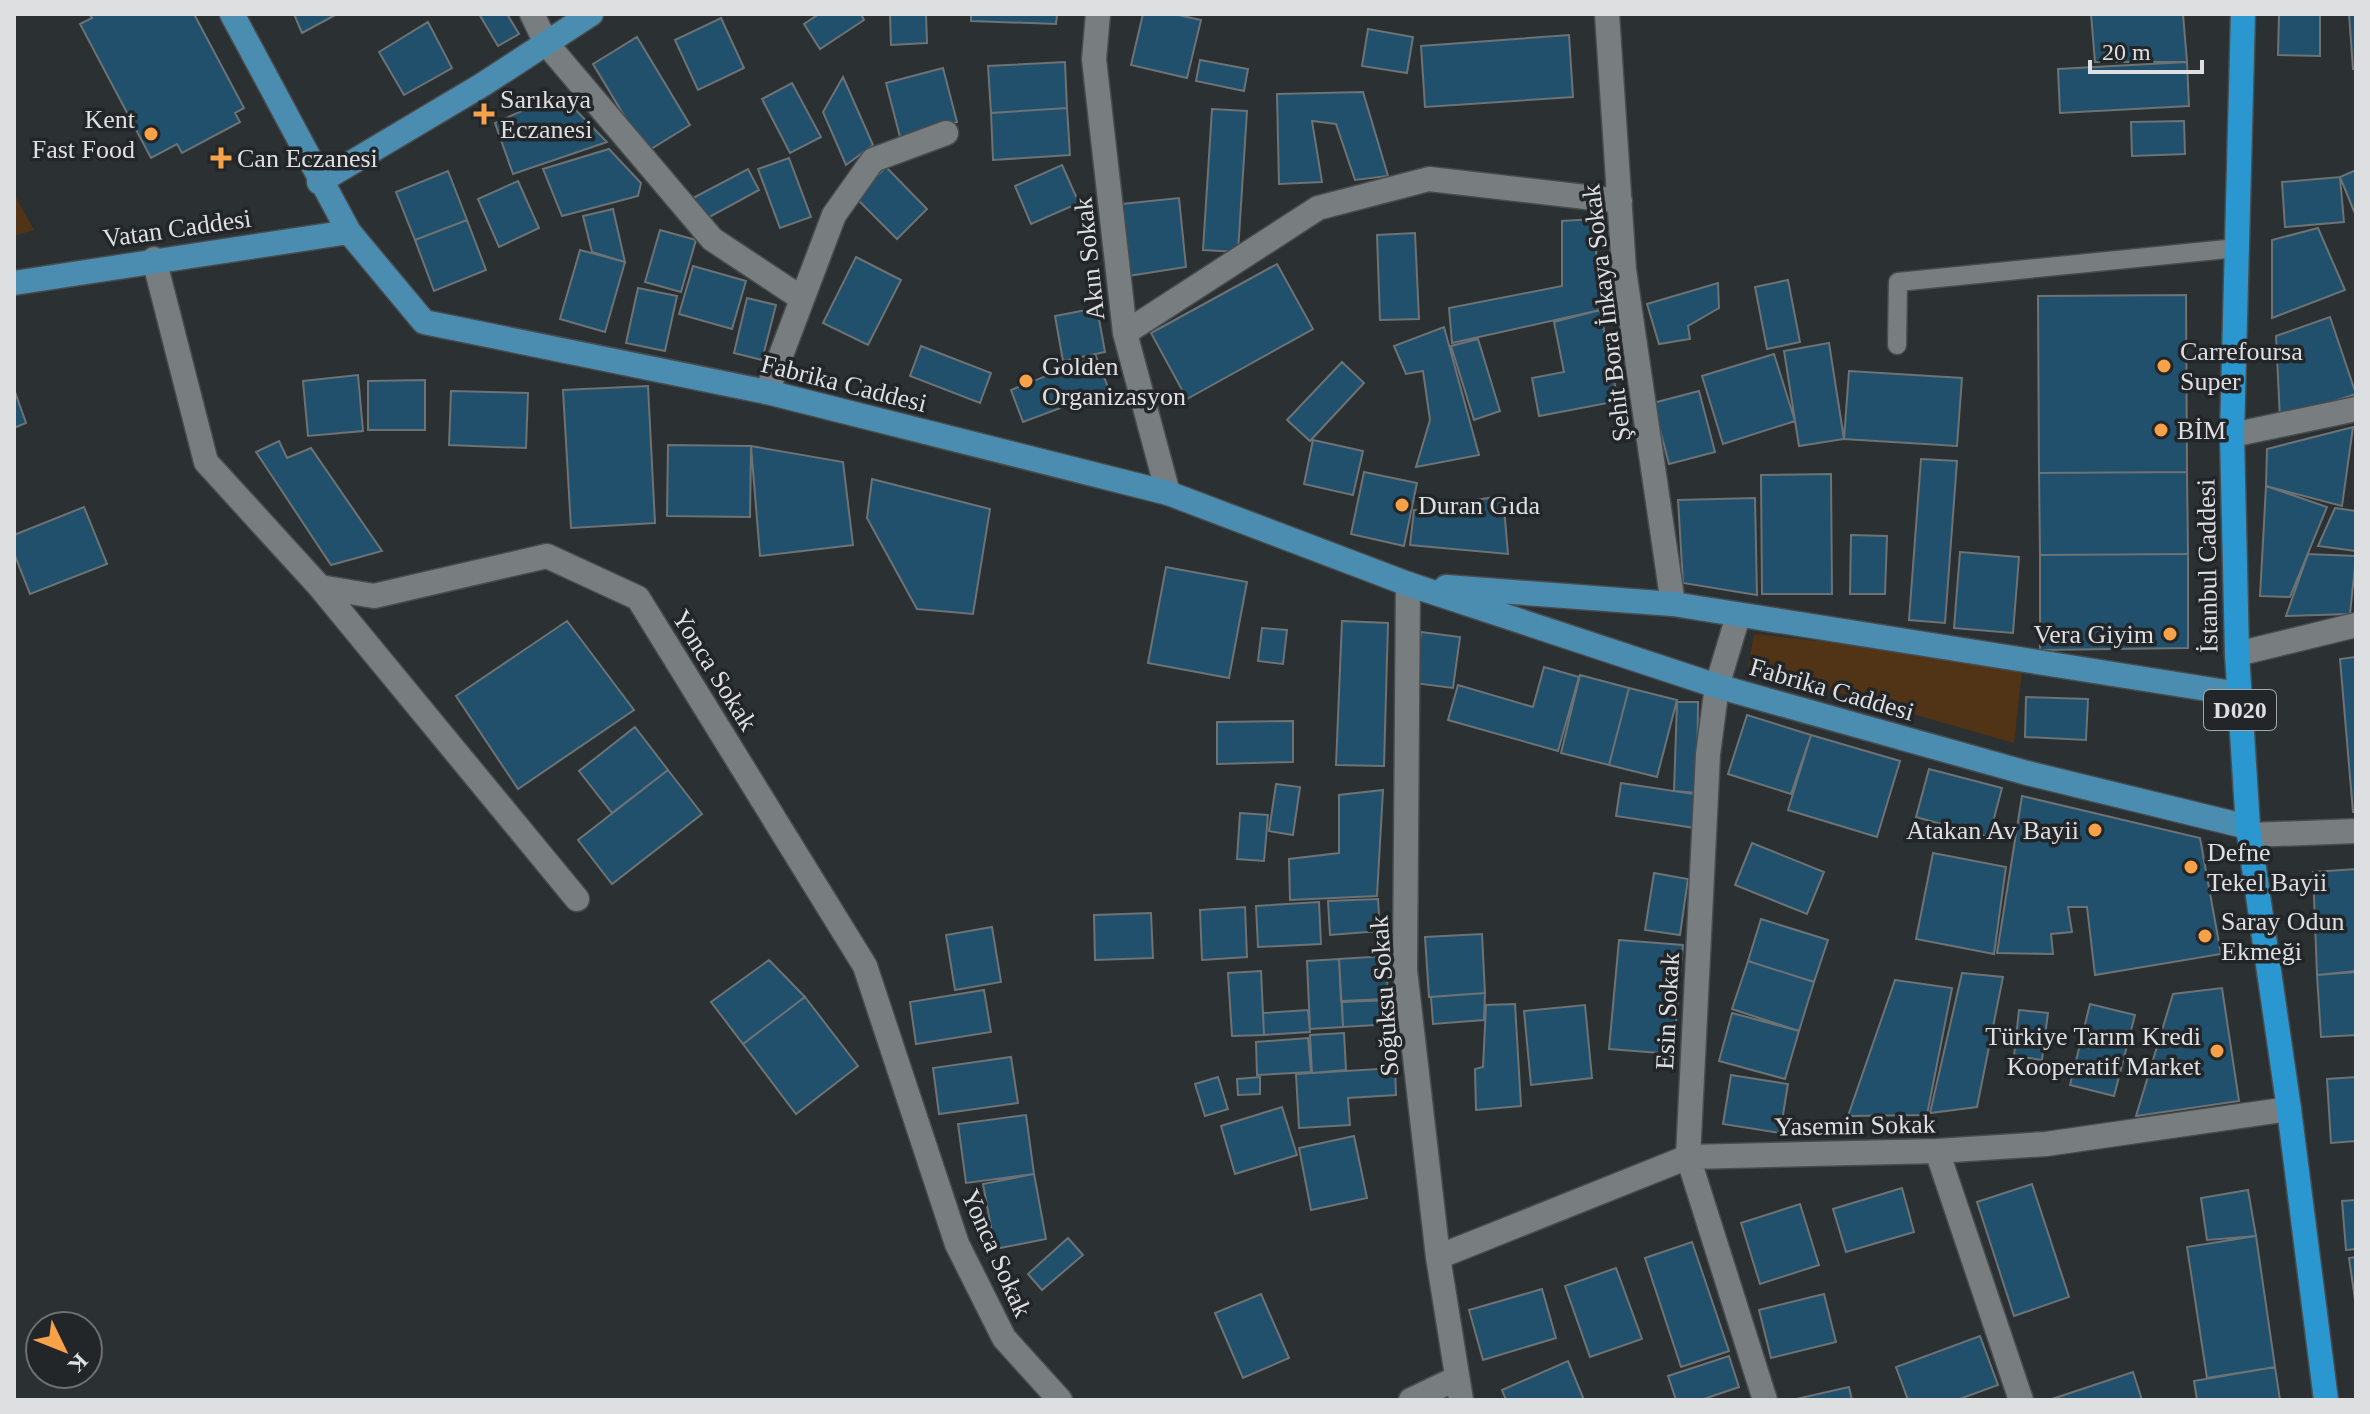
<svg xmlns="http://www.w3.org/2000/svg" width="2370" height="1414" font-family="'Times New Roman',serif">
<rect width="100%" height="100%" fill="#2b3032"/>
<path fill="#513315" d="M14 194 34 230 14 236Z
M1754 634 1918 652 2022 671 2014 743 1748 667Z"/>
<path fill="#20506c" stroke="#6d7275" stroke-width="2" d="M89 14H194L244 108 235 113 240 122 182 153 177 144 151 158 80 24 92 18Z
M294 14H337L302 33Z
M479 14H507L519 34 498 46Z
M819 14H861L864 20 820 49 804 24Z
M890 14H926L927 43 891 45Z
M971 14H1057L1056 24 971 21Z
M1143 14H1174L1201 20 1187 78 1131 65Z
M2091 14H2183L2187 62H2095Z
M2279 14H2320V56L2278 55Z
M2349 14H2356V69H2353Z
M721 18 744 68 698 90 675 40Z
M428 22 452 68 404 95 379 52Z
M1368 29 1413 37 1407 73 1362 66Z
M1569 35 1573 97 1425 107 1421 46Z
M637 37 690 125 646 152 593 64Z
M1200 60 1248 69 1244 91 1196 81Z
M1065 62 1067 108 991 113 988 66Z
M2187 62 2189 106 2060 113 2058 69Z
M943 68 957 122 900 137 886 83Z
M843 77 873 145 846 165 823 112Z
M792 83 821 137 790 153 762 99Z
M1363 92 1388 176 1355 180 1336 124 1312 121 1322 182 1279 184 1277 94Z
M560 94 607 142 513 174 495 123Z
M1067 108 1070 155 993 160 991 113Z
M1212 109 1247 111 1238 252 1203 250Z
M2184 121 2185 154 2132 156 2131 122Z
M609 149 641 183 638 196 562 216 543 169Z
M789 158 811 217 780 228 758 169Z
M1062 165 1079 203 1031 224 1015 186Z
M886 167 927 209 897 239 855 197Z
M748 169 759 190 704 220 693 198Z
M2356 170V216L2340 177Z
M448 171 467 220 415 240 396 192Z
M2340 177 2344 222 2285 227 2282 182Z
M518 181 539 228 499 247 478 199Z
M1179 198 1186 267 1128 276 1122 204Z
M613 209 625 262 592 252 583 216Z
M1594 219 1600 310 1452 343 1449 308 1562 286V221Z
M467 220 486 270 434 291 415 240Z
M2318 228 2345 290 2272 318V240Z
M660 230 696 240 681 292 645 282Z
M1415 233 1419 319 1380 320 1377 235Z
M580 250 625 262 605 332 560 319Z
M856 257 901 280 868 345 823 323Z
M1277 264 1313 329 1187 399 1151 333Z
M693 266 746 281 732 329 679 314Z
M1788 280 1800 342 1767 349 1755 287Z
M1718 283 1719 308 1688 326 1690 339 1659 344 1647 304Z
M638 288 677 296 665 351 626 343Z
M2186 295 2187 472 2039 473 2038 296Z
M747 298 776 305 762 360 734 353Z
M1097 308 1105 352 1063 361 1055 316Z
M1600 310 1618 401 1539 416 1532 378 1564 372 1554 322Z
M2330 317 2356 394 2280 419 2276 336Z
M1444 327 1479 455 1416 467 1430 420 1423 371 1406 374 1394 346Z
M1478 339 1500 411 1474 420 1451 346Z
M1829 343 1844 439 1799 446 1784 351Z
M921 346 991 373 980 403 910 376Z
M1774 354 1795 421 1723 444 1702 376Z
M1096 356 1109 390 1023 422 1011 390Z
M1342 362 1364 383 1310 441 1287 420Z
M1849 371 1962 378 1957 446 1844 439Z
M358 375 363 431 308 436 303 381Z
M425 380V430H368V381Z
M648 386 655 523 571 528 563 390Z
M14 389 26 423 14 428Z
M451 391 528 393 526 448 449 445Z
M1699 391 1715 452 1669 464 1653 403Z
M2353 427 2342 506 2266 486 2267 449Z
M1313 440 1363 451 1353 495 1304 484Z
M279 441 287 458 311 448 382 551 331 565 256 452Z
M668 445 751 446 750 517 667 516Z
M751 446 843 462 853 545 760 556Z
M1921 459 1957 461 1945 623 1909 620Z
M1364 472 1417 483 1404 546 1351 534Z
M2187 472 2188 554 2040 555 2039 473Z
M1831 474 1832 594H1762L1761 475Z
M872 479 990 509 973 614 917 609 867 518Z
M2266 486 2327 507 2290 597 2260 596Z
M1503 496 1508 554 1410 545 1414 510 1469 513 1475 500Z
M1755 498 1757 595 1683 583 1678 500Z
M84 507 107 564 30 594 14 553V535Z
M2335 508 2356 511V551L2318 546Z
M1851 535 1887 536 1885 594H1850Z
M1960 552 2019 557 2013 633 1954 628Z
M2188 554V648L2040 650V555Z
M2308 554 2356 556 2350 614 2286 616Z
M1166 567 1247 582 1229 678 1148 663Z
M567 621 634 710 518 789 456 696Z
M1342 621 1388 623 1384 766 1336 765Z
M1262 628 1287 630 1283 664 1258 661Z
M1421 632 1460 637 1453 688 1414 683Z
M2356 657V812H2353L2340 659Z
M1544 667 1579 677 1558 751 1448 720 1458 685 1533 707Z
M1580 675 1629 688 1609 765 1561 753Z
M1629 688 1677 700 1657 777 1609 765Z
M2026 697 2088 699 2086 740 2025 737Z
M1677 702H1698L1697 793 1674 791Z
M1747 715 1811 735 1791 794 1728 774Z
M1293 721V762L1217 764V722Z
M635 727 668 770 612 813 579 771Z
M1811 735 1900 761 1877 837 1788 810Z
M1929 769 2002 788 1989 837 1916 817Z
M668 770 702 814 612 884 578 840Z
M1621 783 1700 795 1695 828 1616 816Z
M1276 784 1300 787 1293 835 1269 831Z
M1383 790 1377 896 1290 900 1289 859 1339 853V795Z
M2022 796 2200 838 2221 954 2095 975 2087 907H2068L2072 932 2051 934 2053 954 1997 953Z
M1240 813 1268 815 1264 861 1237 859Z
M1752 843 1824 872 1807 914 1735 885Z
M1933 853 2006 867 1994 954 1916 939Z
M2356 869V971L2317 975 2313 872Z
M1654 873 1688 879 1680 935 1645 930Z
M1378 899 1380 931 1330 935 1328 901Z
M1319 902 1321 944 1258 947 1256 906Z
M1245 907 1247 957 1202 960 1200 910Z
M1151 913 1153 958 1095 960 1094 915Z
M1761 919 1828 940 1814 982 1748 961Z
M992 927 1001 982 955 990 946 935Z
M1482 934 1485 993 1429 997 1425 937Z
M1619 940 1683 945 1673 1054 1609 1049Z
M1386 956 1388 999 1341 1001 1339 959Z
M1339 959 1343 1027 1310 1029 1307 961Z
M769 960 805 997 743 1044 711 1002Z
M1748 961 1814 982 1799 1031 1732 1009Z
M1261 971 1264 1035 1232 1036 1228 973Z
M2356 972V1035L2321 1037 2317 975Z
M1962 973 2003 977 1977 1107 1930 1113Z
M1895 980 1952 988 1927 1115 1848 1116Z
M2222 988 2239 1101 2136 1116 2173 994Z
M984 990 991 1032 916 1044 910 1002Z
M1485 993 1484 1020 1433 1024 1431 997Z
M805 997 858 1066 796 1114 743 1044Z
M1391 1000 1392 1024 1343 1027 1342 1002Z
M1515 1004 1521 1106 1476 1110 1475 1069 1483 1067 1486 1005Z
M2090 1004 2135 1015 2114 1096 2070 1085Z
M1585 1005 1592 1078 1531 1085 1524 1011Z
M1308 1010 1310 1032 1264 1035 1263 1013Z
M2019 1010 2048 1013 2042 1060 2014 1056Z
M1732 1013 1799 1031 1785 1079 1719 1061Z
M1344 1033 1346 1070 1312 1073 1310 1035Z
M1308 1038 1311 1072 1257 1075 1256 1042Z
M1011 1057 1018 1103 939 1114 933 1068Z
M1395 1068 1396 1095 1348 1098 1350 1125 1299 1128 1296 1074Z
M1731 1075 1788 1084 1780 1133 1723 1124Z
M1218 1077 1228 1109 1205 1116 1195 1084Z
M1260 1077V1094L1238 1095 1237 1079Z
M2356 1077V1141L2331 1143 2327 1079Z
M1282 1107 1297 1155 1235 1174 1221 1126Z
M1026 1115 1034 1174 966 1183 958 1124Z
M1354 1136 1367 1198 1311 1210 1299 1148Z
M1034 1174 1046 1239 995 1249 983 1184Z
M2032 1184 2069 1297 2014 1316 1977 1202Z
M1902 1188 1914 1232 1846 1252 1833 1209Z
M2248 1190 2256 1236 2207 1240 2201 1198Z
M2356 1200V1249L2346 1250 2342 1201Z
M1800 1204 1819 1265 1760 1284 1741 1223Z
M2256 1236 2275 1367 2207 1378 2187 1247Z
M1068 1238 1083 1255 1042 1290 1028 1274Z
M1692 1242 1729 1351 1681 1367 1645 1258Z
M2356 1257V1307L2349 1258Z
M1616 1268 1642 1339 1590 1357 1565 1286Z
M1542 1289 1556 1338 1483 1360 1469 1310Z
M1261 1294 1289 1358 1243 1378 1215 1313Z
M1824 1294 1836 1342 1771 1358 1759 1310Z
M1980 1336 1998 1385 1957 1400H1908L1896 1367Z
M1729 1356 1739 1387 1701 1400H1676L1668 1376Z
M1568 1361 1584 1400H1506L1502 1390Z
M2275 1367 2280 1400H2197L2194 1381Z
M2133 1372 2142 1400H2049Z
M1849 1387 1852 1400H1796V1399Z"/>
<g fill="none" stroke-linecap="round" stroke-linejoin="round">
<g stroke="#484c4e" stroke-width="21">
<path id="lane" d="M1897 345 1898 282 2237 248"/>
</g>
<g stroke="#484c4e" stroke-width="27">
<path id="street" d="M532 14 546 43 712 239 801 298
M1098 14 1094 59 1125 333 1168 493
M1607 14 1624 270 1673 604
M154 259 206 462 320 587 374 596 547 556 638 598 865 966 957 1244 1004 1338 1060 1400
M1125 333 1318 208 1429 179 1620 201
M767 392 834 215 873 160 946 133
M2232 435 2356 409
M1408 584 1405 970 1438 1257 1461 1400
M320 587 577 899
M1738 616 1717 686 1708 754 1688 1157 1765 1400
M2237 654 2356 625
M2250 835 2356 831
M1937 1151 2021 1400
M1438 1257 1688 1157 1937 1151 2046 1144 2289 1109
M1411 1400 1455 1379"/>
</g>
<g stroke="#484c4e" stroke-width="27">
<path id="primary" d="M232 14 349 232 424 322 767 392 1168 493 1408 584 1717 686 2027 773 2248 827
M319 182 482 85 591 14
M14 283 349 232
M1446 587 1673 604 2239 694"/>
</g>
<g stroke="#484c4e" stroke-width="27">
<path id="highway" d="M2243 14 2232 435 2237 654 2248 827 2289 1109 2326 1400"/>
</g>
<use href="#lane" stroke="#787d80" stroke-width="18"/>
<use href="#street" stroke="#787d80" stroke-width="24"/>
<use href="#primary" stroke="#4a8db0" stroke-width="24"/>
<use href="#highway" stroke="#2b97d0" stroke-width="24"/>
</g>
<g fill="#f7a149" stroke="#222628" stroke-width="3">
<path d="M480 102h8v8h8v8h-8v8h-8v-8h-8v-8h8z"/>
<circle cx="151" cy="134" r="8"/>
<path d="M217 146h8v8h8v8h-8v8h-8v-8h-8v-8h8z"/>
<circle cx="2164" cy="366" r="8"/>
<circle cx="1026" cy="381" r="8"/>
<circle cx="2161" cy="430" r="8"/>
<circle cx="1402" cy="505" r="8"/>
<circle cx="2170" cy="634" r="8"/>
<circle cx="2095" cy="830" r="8"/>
<circle cx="2191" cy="867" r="8"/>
<circle cx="2205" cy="936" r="8"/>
<circle cx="2217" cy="1051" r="8"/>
</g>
<g text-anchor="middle" stroke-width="7" stroke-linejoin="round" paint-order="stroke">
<rect fill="#222628" stroke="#a5a8aa" stroke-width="2" x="2204" y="690" width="72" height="40" rx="6"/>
<g font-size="24" font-weight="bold" fill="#dddfe1">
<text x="2240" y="718">D020</text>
</g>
<g font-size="26" fill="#dddfe1" stroke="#222628" text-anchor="start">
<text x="500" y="108">Sarıkaya<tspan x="500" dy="30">Eczanesi</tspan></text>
<text x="135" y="128" text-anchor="end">Kent<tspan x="135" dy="30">Fast Food</tspan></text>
<text x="237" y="167">Can Eczanesi</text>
<text x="2180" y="360">Carrefoursa<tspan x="2180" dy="30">Super</tspan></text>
<text x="1042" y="375">Golden<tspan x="1042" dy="30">Organizasyon</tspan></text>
<text x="2177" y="439">BİM</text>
<text x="1418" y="514">Duran Gıda</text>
<text x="2154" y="643" text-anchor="end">Vera Giyim</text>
<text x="2079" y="839" text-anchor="end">Atakan Av Bayii</text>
<text x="2207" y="861">Defne<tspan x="2207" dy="30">Tekel Bayii</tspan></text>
<text x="2221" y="930">Saray Odun<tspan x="2221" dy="30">Ekmeği</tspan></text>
<text x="2201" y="1045" text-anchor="end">Türkiye Tarım Kredi<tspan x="2201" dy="30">Kooperatif Market</tspan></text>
</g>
<g font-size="26" fill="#dddfe1" stroke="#222628">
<text transform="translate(177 228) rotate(-8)" y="9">Vatan Caddesi</text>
<text transform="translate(1089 259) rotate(-96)" y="9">Akın Sokak</text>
<text transform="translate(1606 313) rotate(-97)" y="9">Şehit Bora İnkaya Sokak</text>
<text transform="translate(844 383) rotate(14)" y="9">Fabrika Caddesi</text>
<text transform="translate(2207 566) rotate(-91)" y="9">İstanbul Caddesi</text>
<text transform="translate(715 670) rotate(58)" y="9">Yonca Sokak</text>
<text transform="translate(1832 689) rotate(16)" y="9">Fabrika Caddesi</text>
<text transform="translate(1384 996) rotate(-94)" y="9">Soğuksu Sokak</text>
<text transform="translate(1667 1011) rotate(-87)" y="9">Esin Sokak</text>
<text transform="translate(1855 1125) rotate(-1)" y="9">Yasemin Sokak</text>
<text transform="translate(997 1253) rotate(66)" y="9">Yonca Sokak</text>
</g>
</g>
<rect width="2370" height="1414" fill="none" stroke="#dddfe1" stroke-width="32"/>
<g transform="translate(64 1350) rotate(133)"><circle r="38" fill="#222628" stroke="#6d7072" stroke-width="2"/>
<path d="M0-6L14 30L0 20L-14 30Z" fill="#f7a149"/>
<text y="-12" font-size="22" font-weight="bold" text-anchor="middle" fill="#dddfe1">K</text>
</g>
<path d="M2090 60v12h112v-12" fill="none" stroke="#dddfe1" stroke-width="4"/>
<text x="2102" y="60" font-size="24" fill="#dddfe1" stroke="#222628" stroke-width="6" paint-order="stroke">20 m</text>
</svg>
